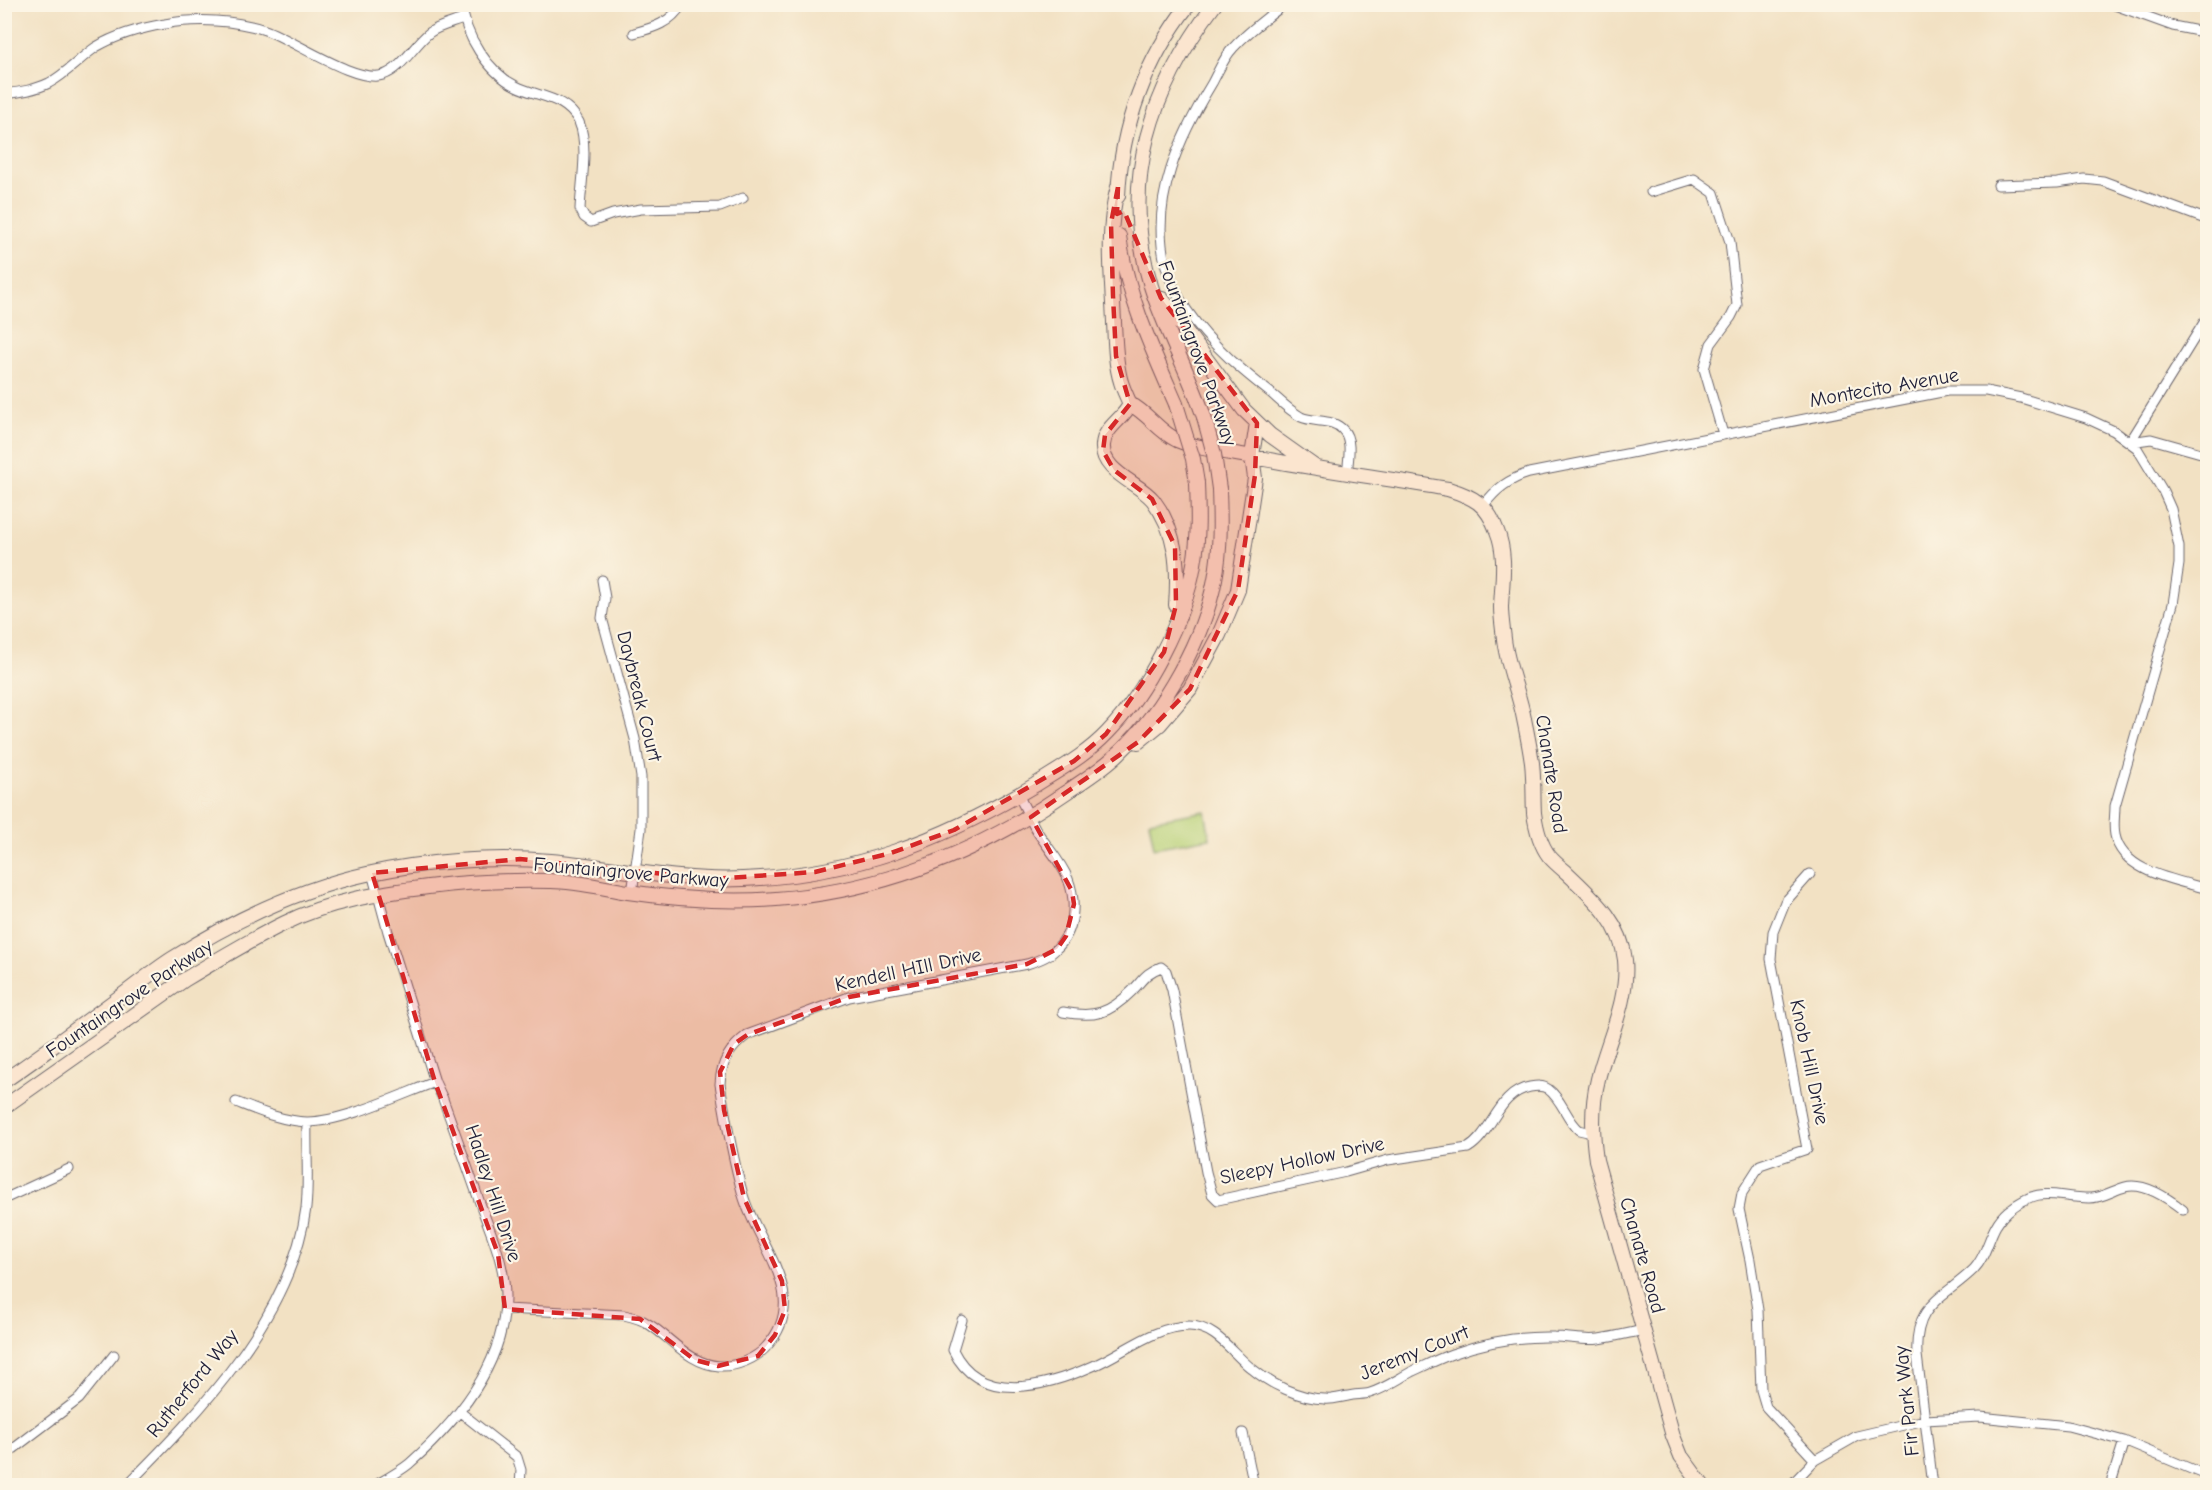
<svg xmlns="http://www.w3.org/2000/svg" width="2212" height="1490" font-family="'Comic Neue',sans-serif">
<rect width="100%" height="100%" fill="#fcf5e5"/>
<filter id="ink" filterUnits="userSpaceOnUse"><feTurbulence type="fractalNoise" baseFrequency=".0167" numOctaves="2"/><feDisplacementMap in="SourceGraphic" scale="12" xChannelSelector="R" yChannelSelector="G"/><feConvolveMatrix kernelMatrix="1 2 1 2 8 2 1 2 1" color-interpolation-filters="sRGB"/></filter>
<filter id="wash" filterUnits="userSpaceOnUse"><feTurbulence type="fractalNoise" baseFrequency=".008" numOctaves="4" result="noise"/><feDisplacementMap in="SourceGraphic" scale="24" xChannelSelector="R" yChannelSelector="G"/><feGaussianBlur stdDeviation="1.35" result="paint"/><feColorMatrix in="noise" values="0 0 0 0 0 0 0 0 0 0 0 0 0 0 0 0 0 1.4 0 .05"/><feComposite in="paint" operator="in"/></filter>
<g filter="url(#wash)">
<rect width="100%" height="100%" fill="#f2e1c3"/>
<path fill="#b7d076" stroke="#6c7958" stroke-width="1.5" d="M1205 811 1210 838 1154 848 1149 821Z"/>
</g>
<g filter="url(#ink)">
<g fill="none" stroke-linecap="round" stroke-linejoin="round">
<g stroke="#6b656b" stroke-width="11">
<path id="street" d="M462 4C464 35 488 72 516 86 537 97 566 96 579 122 589 145 581 185 580 209L584 217 591 222 613 214 641 209 720 207 743 198
M1285 4C1266 18 1249 31 1233 48 1224 57 1218 72 1212 83 1180 136 1150 199 1165 263 1174 300 1203 334 1230 359 1244 372 1258 383 1272 394 1281 402 1290 411 1301 417 1314 423 1333 418 1343 430 1353 440 1348 461 1347 474
M2112 4 2173 26 2208 33
M634 33C653 28 671 23 682 4
M4 94C19 92 35 90 49 83 66 74 80 58 96 47 118 34 141 28 165 24 196 18 235 20 265 30 294 40 356 84 383 75 402 69 414 45 429 33 438 26 453 23 463 19
M1998 185 2057 183 2084 179 2103 181 2208 220
M1651 192 1694 179 1714 193 1730 242 1737 305 1731 317 1711 344 1704 369 1723 434
M2130 442 2208 316
M2130 442 2151 439 2208 455
M1484 505C1496 489 1509 479 1529 473L1947 391H1986L2021 398 2086 418 2114 431 2137 448 2163 491 2171 509 2179 547V564L2173 604 2115 806C2115 815 2113 826 2115 835 2122 872 2176 880 2208 889
M602 580 605 598 602 618 635 739 641 777V829L632 893
M372 873 388 932 435 1082 443 1099C456 1135 469 1171 481 1206 490 1231 501 1255 504 1281 513 1354 461 1418 409 1464 399 1472 386 1479 374 1486
M1810 874 1785 902 1773 932 1771 959 1807 1149 1760 1165 1742 1193 1739 1209 1750 1260 1758 1310 1761 1390 1766 1407 1815 1460
M1063 1012C1094 1018 1109 1014 1132 991 1143 980 1145 973 1161 967L1166 971 1172 990 1206 1172 1212 1194 1218 1200 1346 1172 1388 1160 1468 1148C1493 1133 1497 1093 1530 1087 1536 1086 1543 1085 1548 1089 1562 1099 1566 1119 1579 1130L1592 1133
M236 1102C259 1111 282 1121 307 1122 343 1122 400 1095 435 1082
M4 1199 69 1169
M505 1309 624 1315C633 1317 642 1319 650 1325 672 1339 690 1364 719 1366 736 1367 756 1359 767 1346 812 1296 757 1245 743 1195 733 1159 726 1121 720 1084 721 1062 730 1048 747 1035L849 997 1027 964C1037 961 1049 957 1056 949 1075 932 1077 902 1068 879 1061 861 1045 845 1035 828 1029 817 1024 805 1018 795
M962 1320 953 1350C980 1406 1048 1386 1093 1366 1124 1353 1154 1326 1189 1326 1216 1326 1232 1353 1251 1368 1270 1384 1300 1399 1325 1399 1332 1400 1341 1397 1348 1396 1355 1394 1363 1395 1370 1393 1384 1389 1398 1379 1411 1372 1424 1366 1438 1359 1452 1354 1485 1342 1519 1336 1554 1337 1569 1337 1584 1341 1599 1339 1614 1337 1629 1333 1644 1330
M460 1412 517 1457 521 1470 520 1486
M1243 1433 1254 1486
M4 1456 79 1399 114 1355
M126 1486C200 1412 292 1316 306 1208 309 1180 306 1150 307 1122
M1790 1486 1815 1460 1857 1436 1925 1420 1980 1417 2068 1426 2124 1441 2208 1476
M1933 1486 1917 1355C1914 1303 1942 1300 1974 1269 1990 1252 1988 1228 2008 1211 2041 1184 2054 1198 2090 1198 2102 1198 2114 1190 2125 1187 2144 1182 2169 1199 2183 1210
M2110 1486 2124 1441"/>
</g>
<g stroke="#6b656b" stroke-width="16">
<path id="secondary" d="M1118 187C1106 230 1112 277 1114 322 1115 341 1115 363 1121 382 1123 389 1127 397 1130 404 1124 419 1104 427 1103 445 1101 472 1138 482 1153 500 1177 532 1179 567 1176 605
M1118 196C1121 126 1146 59 1189 4
M1119 236C1127 296 1152 349 1176 404
M1162 299 1244 410 1270 435 1315 467
M1130 404C1148 413 1159 432 1177 440 1201 450 1229 452 1253 457 1318 469 1383 478 1448 489 1474 497 1487 504 1497 531 1507 555 1502 582 1501 607 1501 618 1503 629 1504 639 1507 666 1519 692 1524 719 1527 733 1530 749 1532 763 1534 780 1533 797 1534 813 1536 828 1540 844 1549 856 1554 862 1560 867 1566 872 1592 897 1621 921 1625 960 1629 1001 1607 1041 1598 1079 1591 1107 1592 1133 1596 1160L1673 1436 1681 1456 1703 1486
M1204 417C1189 372 1165 331 1151 286 1119 181 1151 89 1215 4
M1138 742 1160 724 1190 689 1219 635 1238 590 1255 478 1252 456 1257 423
M4 1081C45 1053 84 1023 124 994 140 982 155 970 172 959 232 921 298 889 367 874 426 861 492 856 551 861 615 867 679 882 743 879 853 875 941 841 1035 785 1060 769 1086 755 1107 733 1145 694 1185 619 1194 564 1199 537 1198 511 1197 483
M4 1107 184 980C217 960 250 940 285 923 329 901 380 893 428 887 468 882 511 880 551 881 576 881 603 888 628 892 676 899 726 903 776 899 882 891 981 851 1068 791 1086 779 1105 767 1120 752 1164 710 1204 638 1215 579 1221 549 1220 519 1219 489"/>
</g>
<use href="#street" stroke="#fff" stroke-width="9"/>
<use href="#secondary" stroke="#fbe5cf" stroke-width="14"/>
<g stroke="#6b656b" stroke-width="16" stroke-linecap="butt">
<path id="secondary-bridge" d="M1176 404 1193 459 1197 483
M1204 417 1214 454 1219 489"/>
</g>
<use href="#secondary-bridge" stroke="#fbe5cf" stroke-width="14"/>
</g>
</g>
<path fill="#d62828" fill-opacity="0.2" stroke="#d62828" stroke-width="4.5" stroke-dasharray="12 8" stroke-linejoin="round" d="M1118 187 1117 214 1124 211 1161 298 1257 423 1255 475 1238 590 1190 689 1138 742 1031 817 1072 891 1074 904 1066 936 1057 949 1027 964 849 997 747 1035 734 1044 720 1072 724 1110 744 1198 782 1281 785 1310 775 1335 758 1356 718 1366 695 1360 640 1319 505 1309 498 1254 435 1082 372 873 520 859 712 879 815 872 891 853 954 830 1074 761 1106 734 1164 652 1176 605 1175 546 1152 499 1114 470 1103 451 1105 435 1130 404 1116 356 1113 296 1111 223Z"/>
<g text-anchor="middle" stroke-width="4.5" stroke-linejoin="round" paint-order="stroke">
<g font-size="20" fill="#22223b" stroke="#fcf5e5">
<text transform="translate(1198 353) rotate(70)" y="7">Fountaingrove Parkway</text>
<text transform="translate(1884 387) rotate(-10)" y="7">Montecito Avenue</text>
<text transform="translate(640 696) rotate(76)" y="7">Daybreak Court</text>
<text transform="translate(1552 774) rotate(81)" y="7">Chanate Road</text>
<text transform="translate(631 872) rotate(5)" y="7">Fountaingrove Parkway</text>
<text transform="translate(908 969) rotate(-12)" y="7">Kendell HIll Drive</text>
<text transform="translate(129 998) rotate(-34)" y="7">Fountaingrove Parkway</text>
<text transform="translate(1810 1062) rotate(78)" y="7">Knob Hill Drive</text>
<text transform="translate(1302 1160) rotate(-12)" y="7">Sleepy Hollow Drive</text>
<text transform="translate(494 1193) rotate(72)" y="7">Hadley Hill Drive</text>
<text transform="translate(1643 1255) rotate(74)" y="7">Chanate Road</text>
<text transform="translate(1414 1352) rotate(-22)" y="7">Jeremy Court</text>
<text transform="translate(192 1383) rotate(-51)" y="7">Rutherford Way</text>
<text transform="translate(1906 1401) rotate(-96)" y="7">Fir Park Way</text>
</g>
</g>
<rect width="2212" height="1490" fill="none" stroke="#fcf5e5" stroke-width="24"/>
</svg>
